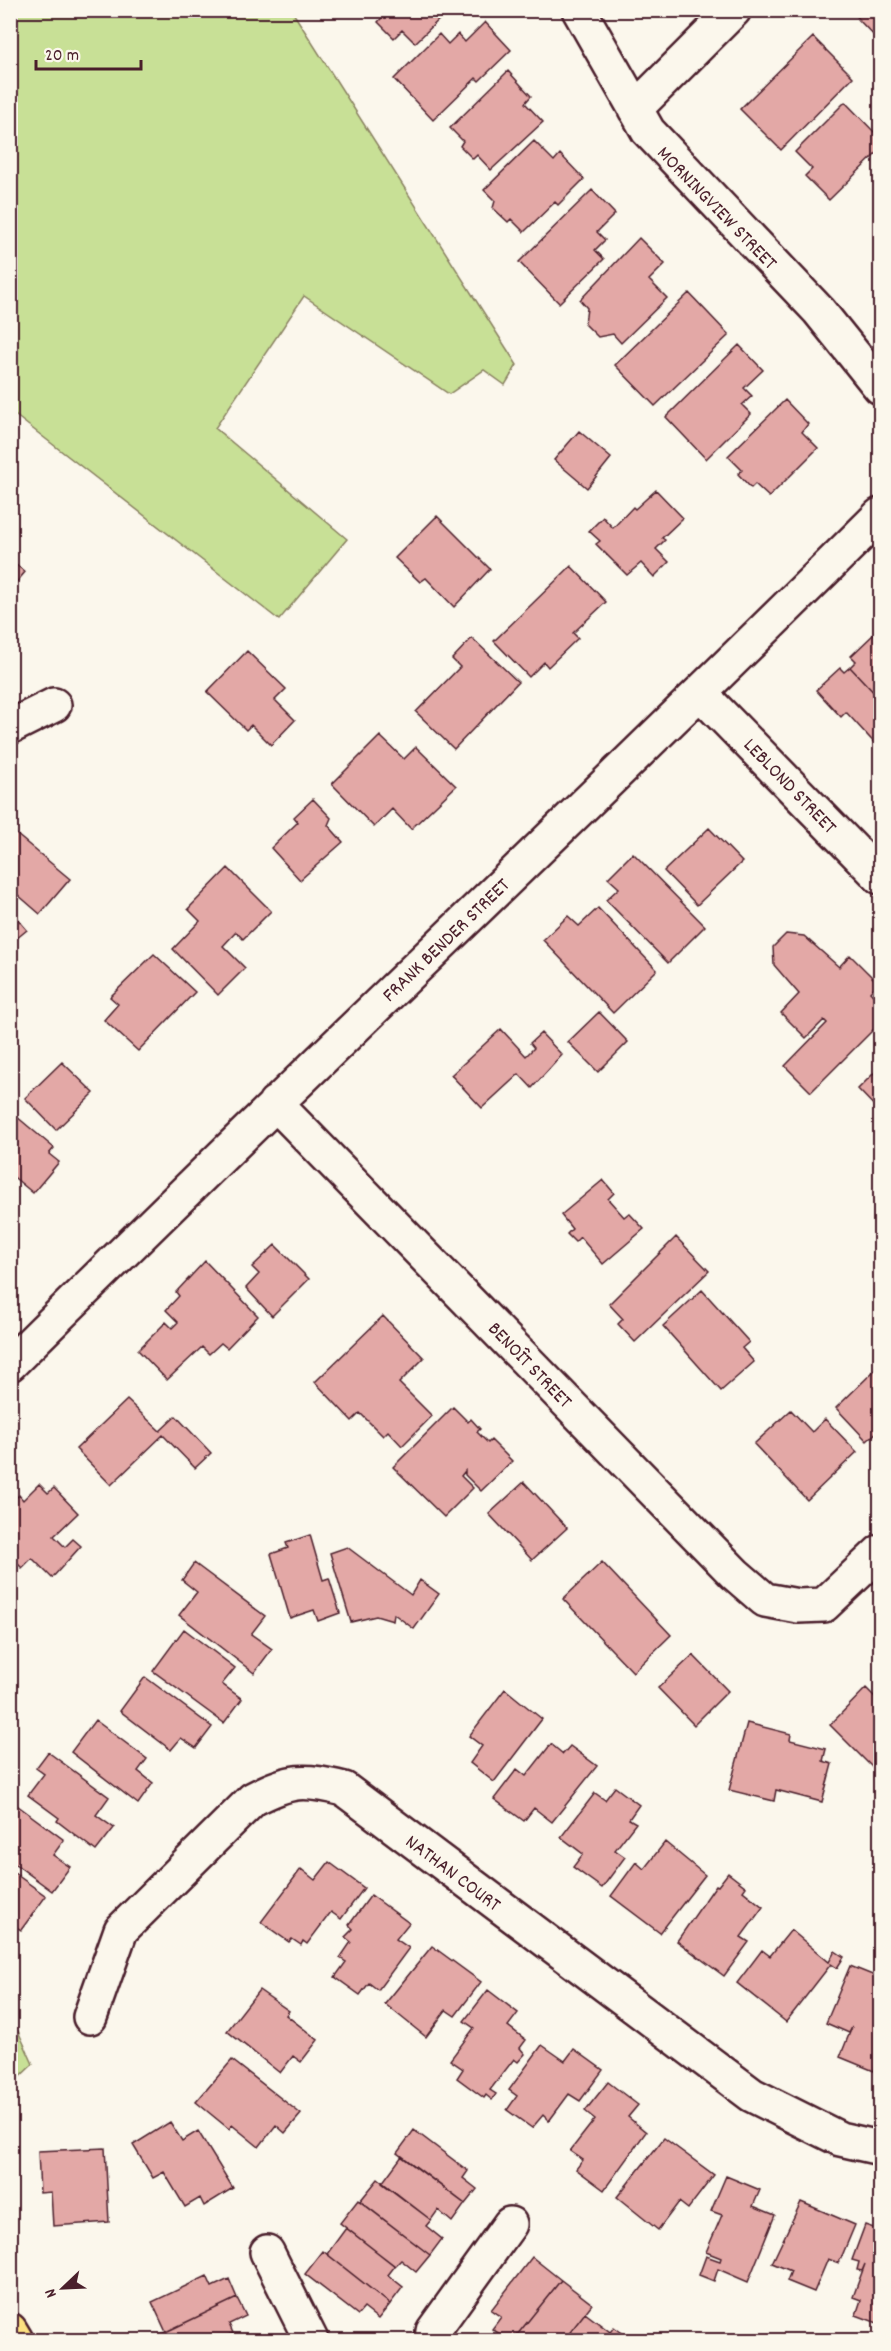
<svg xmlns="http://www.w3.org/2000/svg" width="891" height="2351" font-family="Dekko,sans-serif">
<rect width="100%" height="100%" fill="#fbf7ec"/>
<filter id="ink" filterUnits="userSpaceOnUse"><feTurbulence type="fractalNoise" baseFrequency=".0167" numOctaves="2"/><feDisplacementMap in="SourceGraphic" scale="12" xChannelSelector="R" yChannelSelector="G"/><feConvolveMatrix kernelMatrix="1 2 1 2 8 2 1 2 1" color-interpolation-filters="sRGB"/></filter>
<g filter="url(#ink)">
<path fill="#c8e096" stroke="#898060" stroke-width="1.5" d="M10 11H292L517 365 505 385 484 370 449 394 304 296 215 428 347 539 279 620 11 412Z
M18 2031 33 2064 11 2085V2038Z"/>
<path fill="#e3a8a6" stroke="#4a1f2b" stroke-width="1.5" d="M383 10H449L415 43 402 30 394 38 378 22 386 13Z
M855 10H880V42L858 19Z
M485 22 511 50 479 81 476 78 433 120 394 79 439 34 448 44 458 34 465 42Z
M813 37 853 77 781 150 740 109Z
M508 71 531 96 525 103 543 122 491 170 477 155 473 159 460 146 463 141 450 128Z
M845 102 880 138V150L829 200 805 176 812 169 795 152Z
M534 141 554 161 560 154 584 179 558 205 555 202 524 232 511 219 508 222 493 208 495 201 484 190Z
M592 190 615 214 597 232 605 240 595 250 604 259 559 303 519 262Z
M639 238 665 264 649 280 667 298 621 343 613 334 598 337 585 324 587 308 580 300Z
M689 293 729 335 655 406 615 365Z
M739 345 763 370 744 388 752 396 742 405 751 414 706 459 666 417Z
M785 400 808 424 802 432 818 448 769 497 755 484 751 488 738 474 742 470 728 456Z
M579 431 611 458 587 488 554 460Z
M656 490 683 518 662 538 665 540 656 549 669 562 654 577 641 563 627 575 596 544 600 541 589 531 603 517 613 528 633 507 635 509Z
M437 516 490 569 454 607 426 578 420 582 395 558Z
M10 560 25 572 10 590Z
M571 566 606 602 573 633 578 638 548 667 544 662 529 677 494 641Z
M875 633 880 638V699L850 667 856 661 851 656Z
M472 638 518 682 454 749 416 712 460 667 452 659Z
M247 651 286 689 275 700 295 720 271 745 251 725 246 730 207 692Z
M850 667 880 699V749L846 712 841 717 816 690 840 668 844 672Z
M380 736 404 759 416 747 456 786 411 829 392 809 374 827 332 784Z
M313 799 331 818 328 825 343 842 300 880 271 848 298 822 294 817Z
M709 828 742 862 697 905 664 871Z
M10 829 70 879 40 914 10 888Z
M633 853 705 926 668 963 606 900 619 888 608 878Z
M228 868 271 911 243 939 236 932 223 946 245 968 218 995 173 949 200 921 188 909Z
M598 908 657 970 613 1013 543 940 568 916 579 926Z
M10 910 27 930 10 944Z
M786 934 804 936 839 967 850 955 878 983 870 992 880 1003V1023L811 1092 785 1066 827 1023 824 1020 806 1038 781 1013 799 994 774 965 773 947Z
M154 954 195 992 138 1051 104 1020 118 1004 110 997Z
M599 1012 628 1042 598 1072 568 1042Z
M501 1029 526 1056 534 1048 530 1043 541 1033 562 1055 532 1088 519 1074 482 1108 451 1075Z
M62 1062 94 1093 56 1130 25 1098Z
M880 1067V1112L858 1089Z
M10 1111 54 1148 49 1154 59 1162 33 1193 10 1174Z
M603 1180 614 1193 608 1199 624 1217 629 1213 644 1229 603 1264 580 1237 575 1242 567 1234 572 1229 561 1215Z
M676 1237 709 1271 635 1342 618 1324 623 1319 609 1304Z
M275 1245 309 1279 272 1316 246 1288 259 1274 252 1267Z
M205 1261 258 1316 227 1348 221 1343 209 1354 202 1347 167 1380 138 1350 166 1322 172 1328 178 1322 166 1310 179 1296 176 1292Z
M702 1290 749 1342 742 1348 754 1362 721 1391 663 1326Z
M383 1316 424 1358 399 1383 432 1416 402 1446 388 1431 383 1436 360 1413 352 1421 315 1382Z
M880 1365V1429L867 1441 836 1408Z
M127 1400 160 1431 176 1416 211 1453 195 1468 163 1435 111 1485 76 1449Z
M453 1407 468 1422 471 1419 480 1429 477 1432 488 1443 491 1440 512 1461 481 1491 465 1475V1471L461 1476 473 1488 444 1517 393 1467Z
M791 1410 812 1432 825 1419 857 1452 807 1500 754 1444Z
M524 1482 567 1528 532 1560 489 1514Z
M39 1484 48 1493 54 1488 78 1513 54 1536 65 1547 73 1539 81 1546 52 1578 32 1558 22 1568 10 1556V1503L19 1495 23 1500Z
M310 1535 323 1580 329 1578 340 1613 318 1621 314 1610 290 1618 271 1554 288 1548 286 1543Z
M347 1547 411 1595 420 1580 439 1594 414 1629 394 1614 393 1621 376 1616 351 1622 330 1553Z
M602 1562 671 1635 633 1672 563 1599Z
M194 1563 265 1616 251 1634 272 1649 254 1673 179 1615 197 1592 182 1580Z
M184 1629 235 1668 222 1684 242 1699 224 1723 153 1671Z
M693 1655 728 1691 694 1725 658 1688Z
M145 1677 212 1727 196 1748 181 1738 171 1750 120 1711Z
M866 1688 880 1702V1775L830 1725Z
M505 1689 542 1719 494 1782 470 1763 482 1746 469 1736Z
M95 1720 147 1759 138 1771 153 1783 138 1804 71 1752Z
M747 1723 791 1734 790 1740 826 1749 823 1761 832 1764 822 1802 776 1790 774 1801 729 1790Z
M551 1744 563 1754 570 1746 597 1766 552 1822 534 1808 524 1821 494 1799 517 1769 526 1776Z
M48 1752 109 1797 96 1815 114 1828 96 1851 57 1821 59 1818 28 1795 44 1774 36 1768Z
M615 1787 639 1805 629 1819 636 1823 615 1850 625 1857 602 1888 573 1867 583 1854 561 1837 595 1793 605 1800Z
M10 1800 64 1840 53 1855 70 1867 52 1891 10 1860Z
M665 1842 705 1875 660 1933 611 1896 636 1862 644 1869Z
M329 1862 364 1888 341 1919 331 1912 307 1944 303 1941 301 1945 292 1939 289 1942 261 1922 301 1869 315 1880Z
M10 1870 46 1896 21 1930 10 1923Z
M728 1873 746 1887 743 1891 763 1907 741 1937 749 1942 724 1976 677 1941 716 1885 718 1886Z
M371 1895 409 1923 396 1939 409 1948 378 1990 369 1983 360 1995 335 1977 346 1962 340 1958 351 1942 345 1937 353 1929 349 1925Z
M791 1930 829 1962 835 1951 844 1957 837 1968 831 1964 786 2022 737 1983 762 1950 770 1956Z
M432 1946 481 1982 455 2016 446 2010 426 2037 385 2004Z
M850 1966 880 1978V2024L877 2032 880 2033 878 2054 880 2056 874 2071 840 2057 852 2027 849 2033 826 2023Z
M259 1990 289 2011 286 2015 318 2040 301 2062 293 2056 280 2073 227 2031Z
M488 1990 518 2013 508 2026 526 2040 520 2048 525 2054 518 2062 514 2059 490 2090 496 2094 492 2100 486 2095 484 2098 457 2078 463 2069 450 2060 474 2028 464 2021Z
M542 2045 565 2061 574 2049 603 2070 580 2101 569 2094 549 2121 543 2115 532 2128 507 2110 517 2096 509 2090Z
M232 2060 301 2114 285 2133 276 2125 259 2147 232 2125 229 2129 196 2102Z
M608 2082 638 2105 628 2117 646 2132 604 2190 576 2169 583 2160 570 2151 595 2119 585 2111Z
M170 2122 182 2141 198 2131 233 2188 204 2206 200 2198 185 2207 164 2172 153 2178 133 2145Z
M414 2130 468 2171 463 2178 477 2189 465 2204 397 2153Z
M664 2138 714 2175 688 2209 679 2202 658 2230 617 2197Z
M105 2148 109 2222 53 2226 51 2192 40 2193 38 2151Z
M402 2156 465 2204 452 2222 438 2210 431 2220 382 2183Z
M726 2176 760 2190 753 2206 775 2215 748 2282 718 2269 714 2281 699 2275 706 2256 720 2261 721 2258 706 2252 722 2215 711 2211Z
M378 2179 431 2220 426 2226 442 2239 430 2255 360 2201Z
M358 2200 430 2255 416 2272 401 2260 395 2266 340 2223Z
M801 2202 855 2225 839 2263 828 2259 814 2292 787 2281 791 2271 772 2263Z
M865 2225 880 2230V2324L856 2315 861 2300 853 2297 865 2264 862 2271 857 2270 859 2262 852 2260Z
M346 2228 395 2266 388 2275 403 2287 390 2304 327 2254Z
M323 2251 390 2304 378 2319 364 2308 358 2315 305 2274Z
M532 2257 561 2280 513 2340H509L492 2329 501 2317 491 2310Z
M207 2276 212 2287 229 2279 237 2298 166 2332 152 2302Z
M561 2280 592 2304 564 2340H513Z
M237 2298 246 2316 229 2324 233 2333 217 2340H164L161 2334Z
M585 2313 610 2332 604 2340H564Z
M614 2327 632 2340H604Z
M233 2333 237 2340H217Z
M257 2334 260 2340H242Z"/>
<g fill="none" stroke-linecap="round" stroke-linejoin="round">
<g stroke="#4a1f2b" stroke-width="38">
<path id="minor" d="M579 10 648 131 819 311 880 387
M635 109 734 10
M701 694 880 877
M10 727 54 705
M275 1103 735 1574 765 1600 798 1606 824 1605 880 1552
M10 1364C298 1078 593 801 880 515
M90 2017 121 1930 253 1799C291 1779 304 1779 344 1789L752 2095 840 2139 880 2148
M267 2252 311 2340
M432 2340 433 2331 510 2224"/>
</g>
<g stroke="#4a1f2b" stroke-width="38">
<path id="major" d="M10 2330 16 2340"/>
</g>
<use href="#minor" stroke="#fbf7ec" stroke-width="33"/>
<use href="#major" stroke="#fce080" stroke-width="33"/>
</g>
</g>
<g text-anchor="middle" stroke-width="6" stroke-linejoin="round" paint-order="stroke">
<g font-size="20" fill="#4a1f2b" stroke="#fbf7ec">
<text transform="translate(718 207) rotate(46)" y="7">MORNINGVIEW STREET</text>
<text transform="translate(791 785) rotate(46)" y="7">LEBLOND STREET</text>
<text transform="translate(445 939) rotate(-44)" y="7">FRANK BENDER STREET</text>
<text transform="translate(531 1364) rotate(46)" y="7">BENOÎT STREET</text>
<text transform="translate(454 1872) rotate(37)" y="7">NATHAN COURT</text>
</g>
</g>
<rect width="891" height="2351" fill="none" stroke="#fbf7ec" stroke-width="36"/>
<rect x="18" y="18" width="855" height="2315" fill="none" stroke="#4a1f2b" stroke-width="2" filter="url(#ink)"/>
<g transform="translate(63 2288) rotate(247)" stroke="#fbf7ec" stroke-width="4.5" paint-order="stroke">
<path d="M0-4.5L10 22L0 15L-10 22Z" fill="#4a1f2b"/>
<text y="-9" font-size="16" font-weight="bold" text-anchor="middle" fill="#4a1f2b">N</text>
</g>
<path d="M36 60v9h105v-9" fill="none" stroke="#4a1f2b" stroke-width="3"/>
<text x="45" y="60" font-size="18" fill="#4a1f2b" stroke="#fbf7ec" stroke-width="4.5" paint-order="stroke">20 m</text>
</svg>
